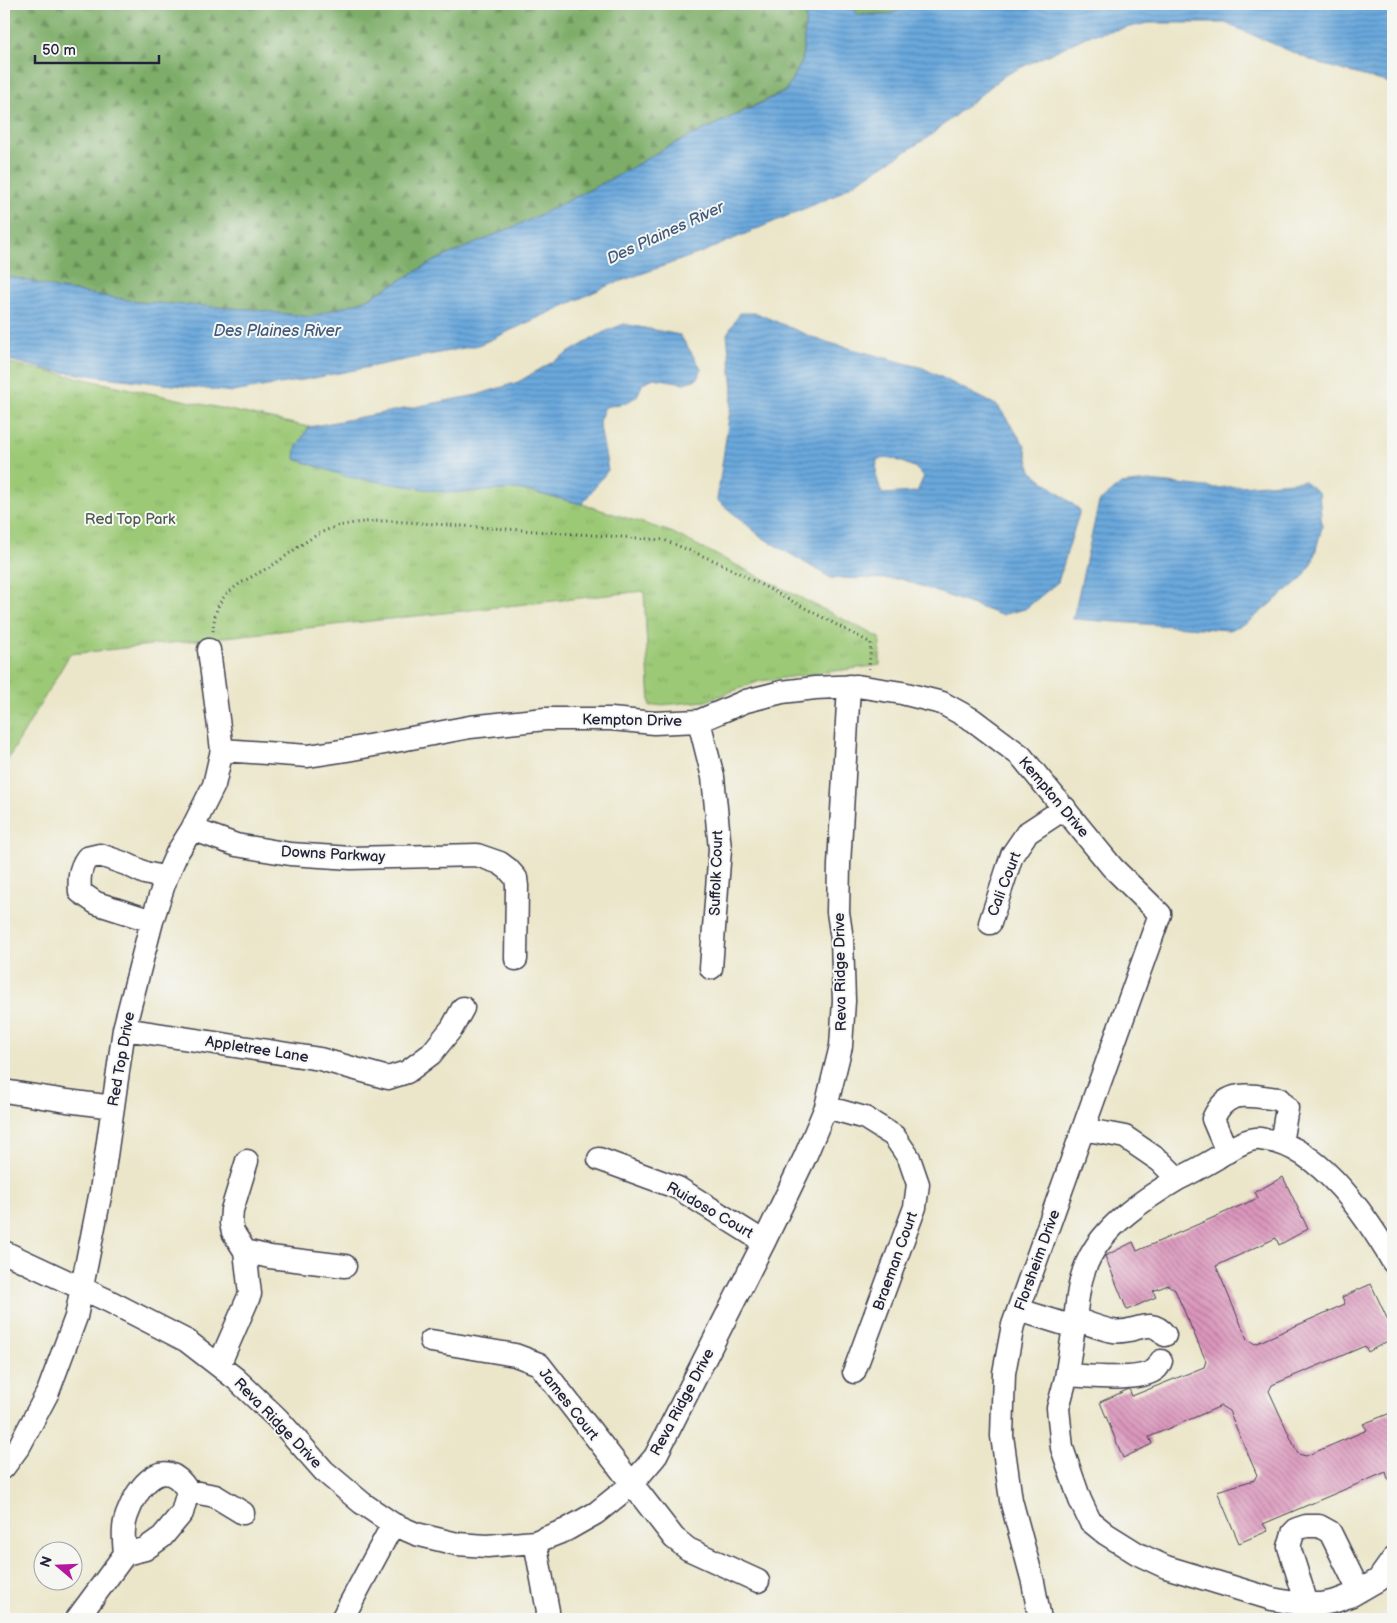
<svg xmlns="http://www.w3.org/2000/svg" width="1397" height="1623" font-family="'Balsamiq Sans',sans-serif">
<defs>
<pattern id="grass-tufts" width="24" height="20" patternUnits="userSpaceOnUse" patternTransform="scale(1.25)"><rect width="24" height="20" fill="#9cc976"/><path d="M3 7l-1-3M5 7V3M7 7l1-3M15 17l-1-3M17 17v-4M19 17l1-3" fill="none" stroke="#86ac67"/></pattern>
<pattern id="forest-firs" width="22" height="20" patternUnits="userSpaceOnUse" patternTransform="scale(1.25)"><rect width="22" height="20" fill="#7dad67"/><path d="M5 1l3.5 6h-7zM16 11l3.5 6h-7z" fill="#668c56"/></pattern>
<pattern id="water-rules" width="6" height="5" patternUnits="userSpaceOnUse" patternTransform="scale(1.25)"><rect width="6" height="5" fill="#6aa8dc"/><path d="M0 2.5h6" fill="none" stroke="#5788b4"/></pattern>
<pattern id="building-back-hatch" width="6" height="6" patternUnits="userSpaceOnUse" patternTransform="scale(1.25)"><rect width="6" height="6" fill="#db96bc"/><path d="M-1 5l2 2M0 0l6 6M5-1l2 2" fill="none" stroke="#b17a9a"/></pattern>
</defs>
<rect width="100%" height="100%" fill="#f6f6f2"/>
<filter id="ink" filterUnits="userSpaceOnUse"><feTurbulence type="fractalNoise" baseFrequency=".02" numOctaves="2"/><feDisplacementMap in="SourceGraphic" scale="10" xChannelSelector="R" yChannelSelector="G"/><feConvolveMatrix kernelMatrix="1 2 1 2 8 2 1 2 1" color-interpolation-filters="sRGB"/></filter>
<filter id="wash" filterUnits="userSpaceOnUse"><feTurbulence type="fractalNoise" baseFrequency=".0096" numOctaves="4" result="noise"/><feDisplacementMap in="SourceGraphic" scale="20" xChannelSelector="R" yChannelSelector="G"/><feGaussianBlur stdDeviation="1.12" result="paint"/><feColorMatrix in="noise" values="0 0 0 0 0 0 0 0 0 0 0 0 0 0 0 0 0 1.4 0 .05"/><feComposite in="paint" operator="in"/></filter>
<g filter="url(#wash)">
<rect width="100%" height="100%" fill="#ebe6c9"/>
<path fill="url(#grass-tufts)" stroke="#5f7658" d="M4 362 309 427 296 448 450 493 518 489 582 504 671 532 880 638V665L760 681 706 701 650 706 644 591 70 654 4 766Z"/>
<path fill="url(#forest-firs)" stroke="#506851" d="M4 4H800L806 17 802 62 785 91 665 148 621 174 529 220 434 261 366 300 310 317 248 309 139 302 55 288 4 275Z
M851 4H923L888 14 858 15Z"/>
<path fill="url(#water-rules)" stroke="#46658c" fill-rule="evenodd" d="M800 4H851L858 15 888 14 923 4H1393V84L1320 64 1225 23H1149L1090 35 1005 75 927 138 834 196 703 252 607 286 479 345 309 379 233 392 54 371 4 359V275L55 288 139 302 248 309 310 317 366 300 434 261 529 220 621 174 665 148 785 92 802 62 806 17Z
M740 313H756L819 340 923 368 998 406 1025 446 1031 471 1080 510 1058 582 1025 609 1001 615 901 579 831 578 763 538 717 500 733 389 727 334ZM892 458 914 467 924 476 917 492 882 494 876 475 877 459Z
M624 324 680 335 701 368 697 379 684 383 654 378 643 383 637 396 626 403 605 407 599 421 608 470 582 504 518 489 450 493 348 477 295 459 296 448 309 427 477 395 518 382 604 332Z
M1149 481 1216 488 1304 481 1319 493 1322 527 1312 564 1301 579 1247 623 1229 630 1073 619 1099 502 1121 484Z"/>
<g id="blocks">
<path fill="url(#building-back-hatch)" d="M1283 1177 1308 1229 1279 1245 1276 1238 1216 1266 1247 1339 1255 1344 1345 1304 1342 1297 1371 1284 1393 1331V1338L1368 1352 1365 1346 1272 1385 1269 1391 1298 1454 1306 1456 1367 1430 1363 1424 1393 1412V1476L1388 1479 1386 1472 1263 1524 1268 1531 1239 1543 1217 1491 1254 1480 1257 1475 1229 1411 1221 1406 1149 1437 1152 1444 1123 1458 1100 1402 1129 1389 1132 1396 1204 1367 1206 1361 1175 1290 1168 1285 1153 1291 1156 1297 1127 1310 1105 1256 1133 1242 1137 1251 1258 1198 1255 1192Z"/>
</g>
</g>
<g filter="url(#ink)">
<use href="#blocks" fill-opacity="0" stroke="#403f50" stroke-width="1"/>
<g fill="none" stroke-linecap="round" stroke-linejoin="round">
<g stroke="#403f50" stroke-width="25">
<path id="minor" d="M699 721 713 777 720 849 711 968
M222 750 308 756 347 750 470 727 545 719H611L654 723 699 721 746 701 782 692 815 688 857 686 902 693 942 703 973 720 1021 756 1112 867 1160 914 1013 1325 1004 1373 1002 1436 1011 1500 1033 1582 1040 1619
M192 829 236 845 290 854 351 858 477 855 500 863 508 869 516 878 517 886 516 959
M152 921 96 903 80 892C79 879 79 869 87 858L100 855 126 864 145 873 166 878
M990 923 1012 855 1027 833 1065 808
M124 1029 320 1059 388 1078 407 1072 431 1054 452 1028 463 1008
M4 1091 67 1101 113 1107
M826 1107 865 1118 894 1136 909 1158 918 1184 915 1207 854 1372
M1083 1129 1125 1137 1160 1161 1178 1179C1191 1173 1203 1166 1215 1159 1227 1152 1242 1140 1256 1139 1259 1138 1264 1140 1267 1140 1320 1147 1368 1219 1393 1262
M1227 1152 1213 1119C1227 1087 1249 1096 1279 1099L1287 1108 1281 1143
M599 1159 678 1188 764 1242
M245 1251 270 1257 345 1266
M4 1252 109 1301 187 1341 236 1379 278 1419 324 1471 362 1503 393 1524 416 1534 457 1544 487 1546 535 1542 566 1530 596 1513 631 1485 655 1457 764 1242 805 1157 826 1107 841 1046 844 1001 842 939 838 912 839 865 849 686
M1019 1310 1074 1327 1066 1378 1058 1408 1062 1448 1080 1500 1090 1521 1106 1534 1138 1554 1166 1567 1272 1599 1300 1604H1322L1336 1601 1352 1595 1378 1580 1393 1559
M1075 1319C1087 1323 1101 1329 1113 1331 1134 1335 1149 1315 1165 1335
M1074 1327C1077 1306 1078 1282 1087 1263 1103 1226 1144 1199 1178 1179
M431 1341 515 1355 539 1364 674 1538 688 1549 758 1581
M219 1365 250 1294 245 1251 233 1232 231 1223 232 1210 247 1161
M1067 1375C1088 1376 1142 1383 1157 1368 1159 1366 1160 1363 1161 1361
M4 1467 20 1445 48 1392 76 1317 101 1191 124 1029 152 921 166 878 177 853 192 829 214 785 222 750 209 650
M188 1491 215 1496 243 1513
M535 1542 548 1611 547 1619
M1307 1604 1289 1547 1293 1533 1297 1529 1306 1526H1319L1330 1532 1359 1591
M77 1619 125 1554 145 1549 162 1537 182 1513 188 1491C164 1451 137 1487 127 1515 122 1528 124 1541 125 1554
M342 1619 393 1524"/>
</g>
<path stroke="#403f50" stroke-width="3" stroke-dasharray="1 4" stroke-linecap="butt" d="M213 631C214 619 216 605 225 596 239 581 259 574 276 563 295 550 313 534 335 527 354 522 372 521 392 521L664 540 720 563 871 643 869 669"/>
<use href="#minor" stroke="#fff" stroke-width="22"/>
</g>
</g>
<g text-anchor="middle" stroke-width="4" stroke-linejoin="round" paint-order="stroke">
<g font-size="15" fill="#4d5c50" stroke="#f6f6f2">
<text x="130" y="524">Red Top Park</text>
</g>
<g font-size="15" fill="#22223b" stroke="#f6f6f2">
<text transform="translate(632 720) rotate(1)" y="5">Kempton Drive</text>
<text transform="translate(1054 797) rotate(50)" y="5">Kempton Drive</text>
<text transform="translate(333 854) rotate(3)" y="5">Downs Parkway</text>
<text transform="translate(716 873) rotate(-88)" y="5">Suffolk Court</text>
<text transform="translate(1004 884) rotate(-69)" y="5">Cali Court</text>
<text transform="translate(840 972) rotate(-91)" y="5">Reva Ridge Drive</text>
<text transform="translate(257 1049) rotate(9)" y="5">Appletree Lane</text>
<text transform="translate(121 1059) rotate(-80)" y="5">Red Top Drive</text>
<text transform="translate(710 1210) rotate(30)" y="5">Ruidoso Court</text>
<text transform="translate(1037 1260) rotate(-70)" y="5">Florsheim Drive</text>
<text transform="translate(895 1261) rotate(-70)" y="5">Braeman Court</text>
<text transform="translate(682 1402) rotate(-62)" y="5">Reva Ridge Drive</text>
<text transform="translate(569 1404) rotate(52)" y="5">James Court</text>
<text transform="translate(278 1423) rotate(46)" y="5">Reva Ridge Drive</text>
</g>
<g font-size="16" font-style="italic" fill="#3f587b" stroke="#f6f6f2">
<text transform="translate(665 232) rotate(-25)" y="6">Des Plaines River</text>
<text x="277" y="336">Des Plaines River</text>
</g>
</g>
<rect width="1397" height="1623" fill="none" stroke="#f6f6f2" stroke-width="20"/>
<g transform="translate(58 1566) rotate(289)"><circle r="24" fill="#f6f6f2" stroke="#a1a1a9"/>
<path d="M0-4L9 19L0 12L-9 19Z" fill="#b5179e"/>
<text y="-8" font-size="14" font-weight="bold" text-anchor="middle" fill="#22223b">N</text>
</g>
<path d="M35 55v8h124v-8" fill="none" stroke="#22223b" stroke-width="2.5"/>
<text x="42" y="55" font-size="15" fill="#22223b" stroke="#f6f6f2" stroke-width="4" paint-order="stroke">50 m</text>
</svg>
